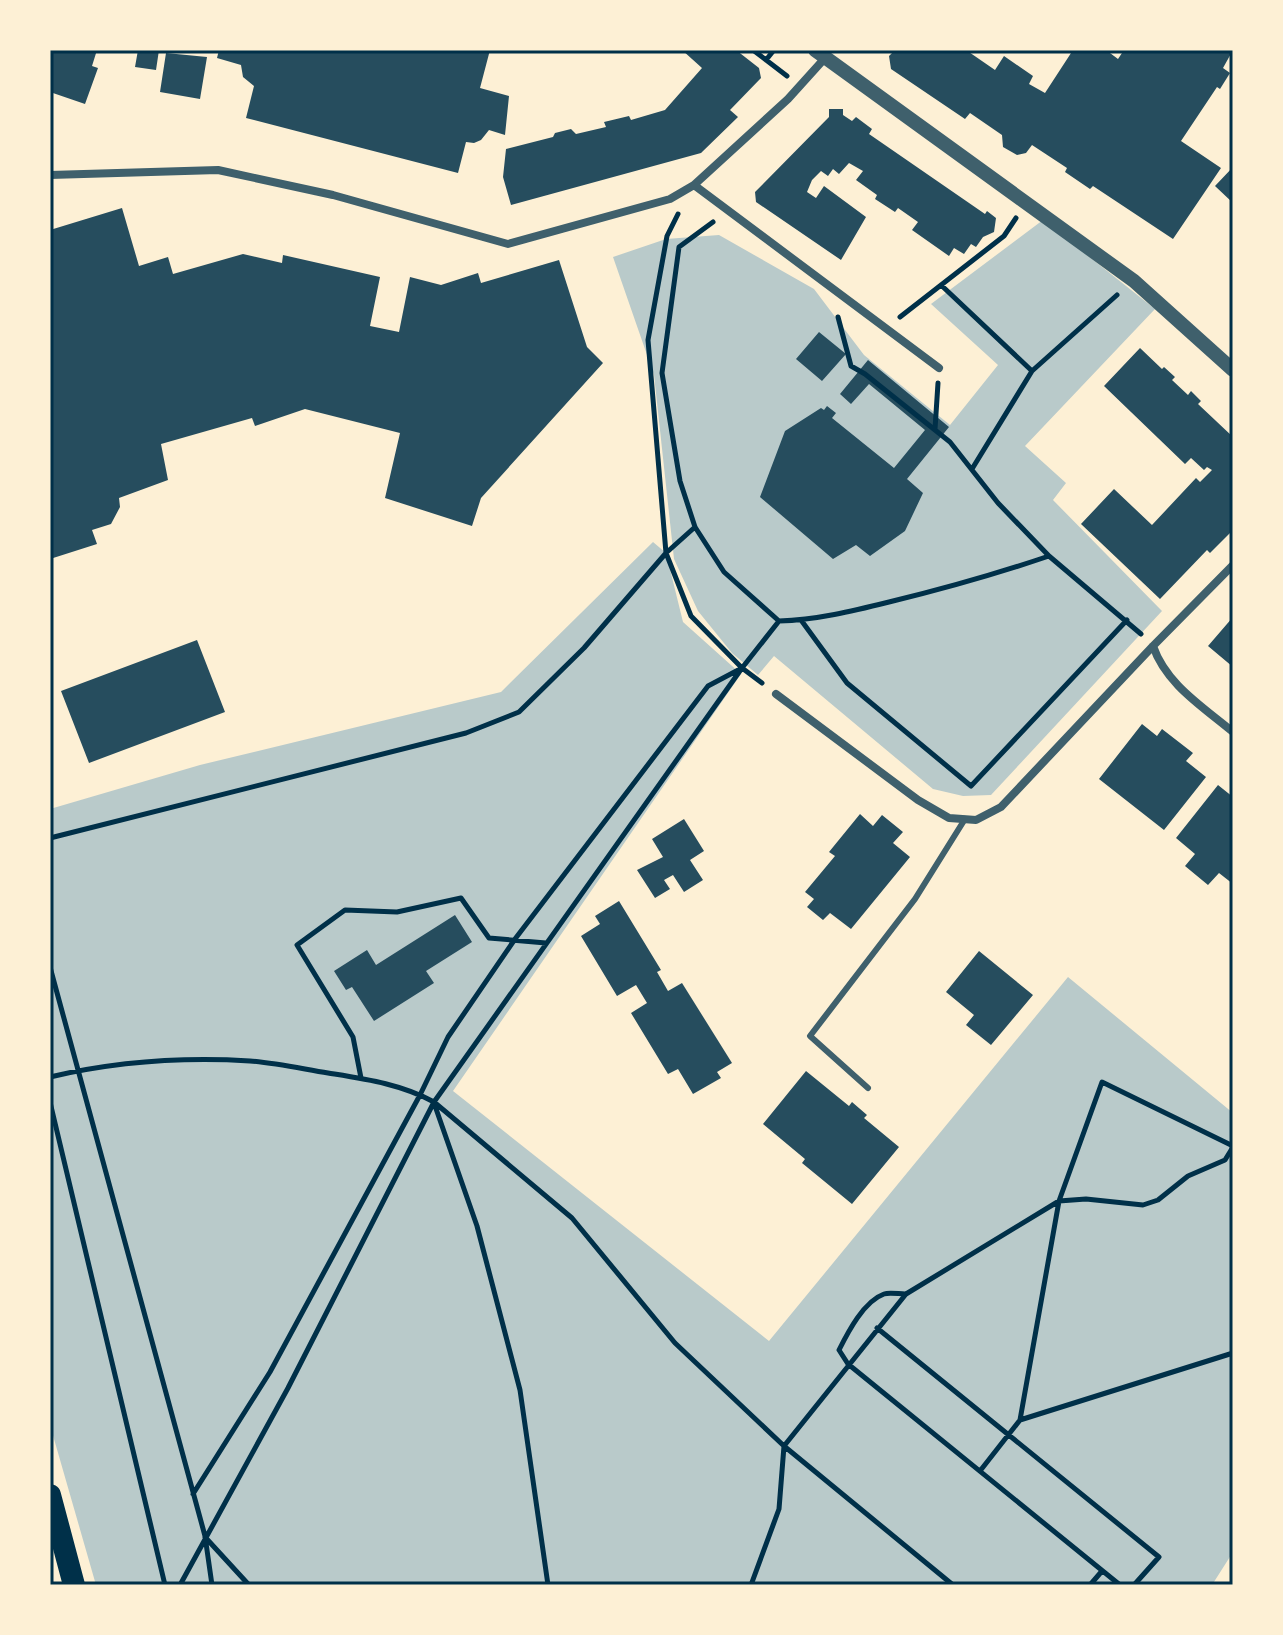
<svg xmlns="http://www.w3.org/2000/svg" width="1283" height="1635" font-family="'Libre Baskerville',serif">
<rect width="100%" height="100%" fill="#fdf0d5"/>
<path fill="#b9caca" d="M1043 220 1155 309 1025 446 1066 483 1053 500 1162 611 991 795 963 796 933 789 774 656 758 675 732 653 698 611 674 559 654 375 613 257 666 239 719 235 814 289 864 355 950 425 998 365 931 304Z
M653 542 666 553 683 622 741 674 453 1091 769 1341 1068 977 1233 1113V1552L1212 1585H96L50 1425V809L200 765 501 692Z"/>
<path fill="#264d5e" d="M50 50H97L92 66 98 68 85 104 50 92Z
M138 50H159L156 70 135 67Z
M219 50H490L480 88 509 96 505 135 489 130 481 140 474 143 466 142 458 173 246 118 254 86 243 77 241 65 217 58Z
M682 50H736L759 68 761 78 730 110 738 117 701 153 511 205 503 177 506 149 553 137 555 133 571 129 576 134 606 127 604 122 629 116 631 120 665 110 702 68Z
M895 50H966L995 70 1004 56 1033 76 1029 84 1045 93 1073 50H1106L1118 59 1124 50H1233L1223 68 1230 73 1220 89 1217 87 1181 141 1221 168 1173 239 1093 186 1090 189 1065 172 1067 168 1032 145 1026 153 1017 155 1003 147 1002 135 970 113 965 119 891 69 889 56Z
M166 53 207 57 200 99 160 92Z
M829 109H843V115L852 121 856 117 872 129 869 134 985 214 987 211 996 218 994 232 983 237 976 247 971 244 964 254 954 248 949 256 912 230 918 222 898 208 895 212 875 199 877 195 856 180 863 171 849 163 839 174 833 169 828 176 821 171 812 180 807 192 816 198 824 186 866 217 841 260 756 202 755 192 829 117Z
M1233 167V203L1215 186Z
M122 208 139 266 168 257 173 274 243 254 282 263 283 255 380 277 370 326 399 332 410 277 441 285 478 273 481 283 559 260 587 347 603 363 481 498 472 526 385 498 400 433 305 409 255 426 252 418 161 444 168 480 119 498 120 507 111 524 92 530 97 544 50 559V230Z
M819 332 846 354 822 381 796 359Z
M1140 348 1162 369 1164 367 1175 377 1172 380 1188 395 1191 391 1201 401 1198 404 1233 437V530L1210 553 1207 550 1160 599 1081 524 1114 489 1152 525 1196 478 1200 482 1212 470 1207 467 1204 470 1191 458 1185 464 1104 386Z
M868 360 949 427 907 479 923 493 905 531 870 556 856 545 833 559 760 497 785 431 821 408 824 410 827 406 836 413 832 418 894 468 925 430 869 384 851 404 840 394Z
M1233 617V667L1208 646Z
M197 640 225 712 89 763 61 691Z
M1142 724 1157 736 1162 729 1193 753 1186 761 1206 777 1164 830 1099 779Z
M1218 785 1233 797V884L1219 873 1208 885 1185 866 1195 854 1176 838Z
M860 814 873 826 882 815 903 832 893 843 910 857 851 929 830 913 823 920 807 907 814 899 805 892 835 856 829 852Z
M684 819 704 851 690 860 703 880 684 892 673 875 664 880 670 889 655 898 637 870 663 857 652 839Z
M619 901 661 970 657 972 668 991 682 983 732 1063 717 1072 721 1078 693 1094 678 1069 668 1074 631 1013 647 1003 636 985 617 996 581 936 600 924 595 916Z
M455 915 472 942 426 971 434 983 374 1021 352 987 346 990 334 971 367 950 376 965Z
M979 951 1033 995 991 1045 966 1025 974 1015 946 992Z
M806 1071 849 1106 852 1102 867 1115 864 1118 899 1147 852 1204 802 1163 805 1159 763 1124Z"/>
<g fill="none" stroke-linecap="round" stroke-linejoin="round">
<path stroke="#003049" stroke-width="5" d="M753 50 787 76
M766 60 774 50
M678 214 667 236 648 340 666 553 691 616 742 668 762 683
M713 222 679 247 662 373 680 481 695 527 724 572 779 621C816 620 853 611 889 602 943 589 996 574 1049 556L1141 634
M941 285 1032 371 1117 295
M838 317 851 366 865 374 950 442 998 503 1049 556
M900 317 1004 236 1016 218
M935 429 938 383
M972 469 1032 371
M801 620 847 683 971 786 1127 620
M50 838 466 733 519 712 584 648 666 553 695 527
M50 967 205 1536 212 1585
M50 1077C114 1062 184 1057 250 1061 276 1063 303 1069 328 1073 365 1079 401 1084 434 1102L572 1218 675 1343 784 1446 953 1585
M361 1078 353 1037 297 945 345 910 397 912 461 898 489 938 546 943
M50 1102 165 1585
M434 1103 477 1226 520 1390 548 1585
M905 1294C899 1294 889 1292 884 1294 864 1301 848 1332 839 1350L848 1364 1120 1585
M877 1328 1159 1557 1134 1585
M1020 1420 1059 1201 1086 1199 1143 1205 1158 1200 1188 1176 1225 1160 1233 1147
M980 1471 1020 1420 1233 1353
M193 1494 270 1372 420 1095 448 1037 515 939 708 686 742 668 779 621
M205 1537 249 1585
M180 1585 288 1388 434 1102 742 668
M751 1585 779 1509 784 1446 906 1294 1059 1201 1102 1082 1233 1146
M1090 1585 1102 1571"/>
<path stroke="#3f606c" stroke-width="6" d="M868 1088 810 1036 915 899 965 819"/>
<path stroke="#3f606c" stroke-width="8" d="M50 175 218 170 333 195 508 244 670 199 694 185 788 99 825 58
M694 185 939 368
M1153 646C1166 684 1202 706 1233 732
M776 694 918 800 949 818 976 820 1001 807 1153 646 1233 565"/>
<path stroke="#3f606c" stroke-width="14" d="M815 50 1134 281 1233 370"/>
<path stroke="#003049" stroke-width="22" d="M50 1495 74 1585"/>
</g>
<rect width="1283" height="1635" fill="none" stroke="#fdf0d5" stroke-width="104"/>
<rect x="52" y="52" width="1179" height="1531" fill="none" stroke="#003049" stroke-width="3"/>
</svg>
